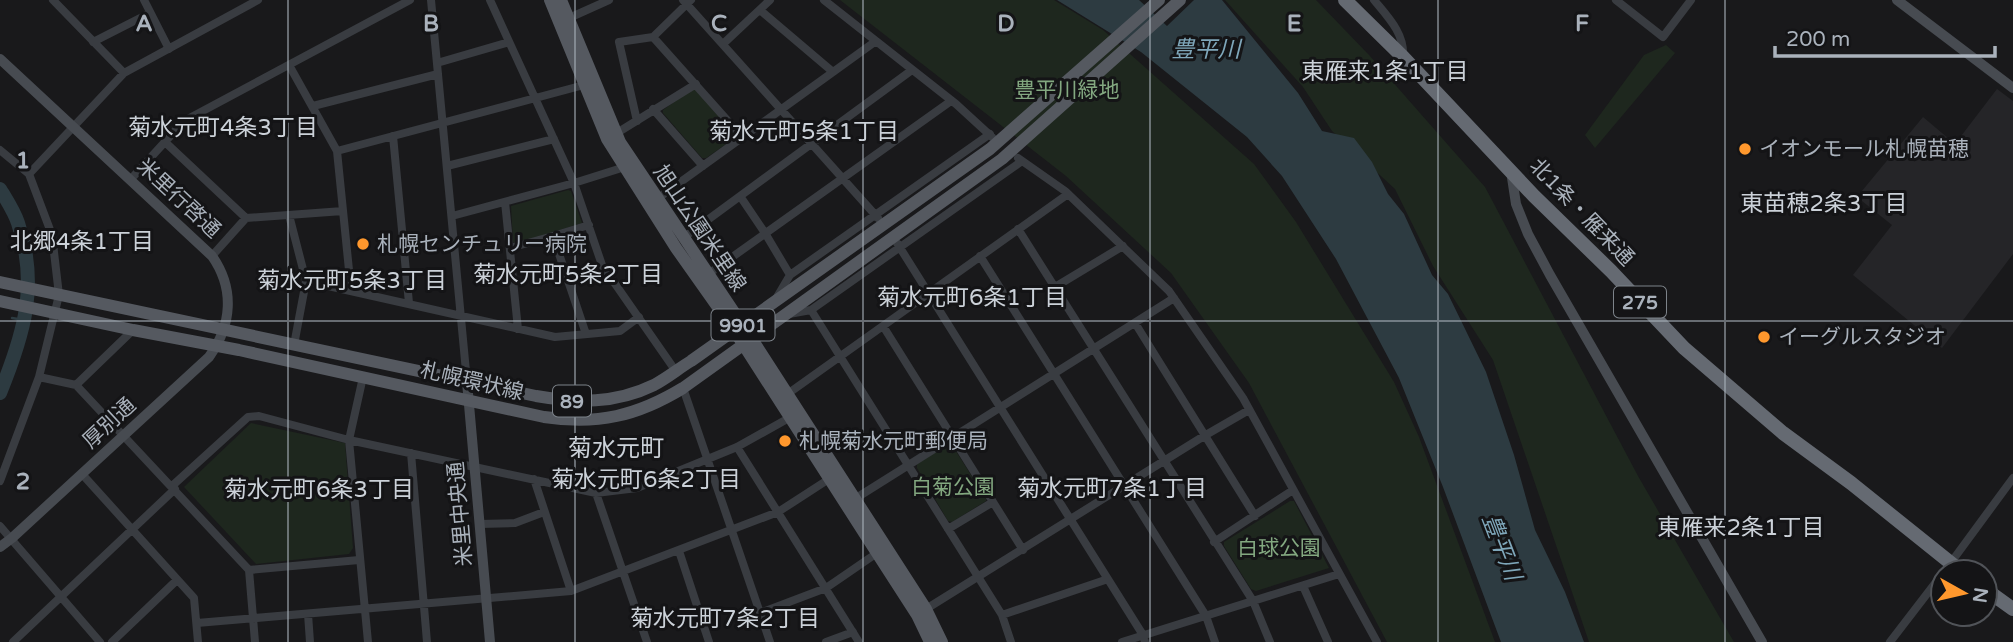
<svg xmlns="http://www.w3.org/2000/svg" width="2013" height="642" font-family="'Varela Round','Noto Sans JP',sans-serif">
<rect width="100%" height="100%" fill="#19191b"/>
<path fill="#252528" d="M1997 89 2013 101V254L1942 348 1853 275 1892 225 1857 197 1923 117 1955 144Z"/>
<path fill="#1e271e" d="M840 0H1054L1103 30 1254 164 1296 222 1394 382 1419 437 1495 642H1387L1249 383 1171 273 1066 176Z
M1225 0H1316L1369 55 1485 187 1638 476 1734 642H1589L1493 360 1433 266 1395 189 1332 131 1303 87Z
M1666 45 1675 53 1595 148 1585 135 1644 55Z
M691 90H696L736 134 735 138 706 158H702L663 113V110Z
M568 190 571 191 582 223 516 244 513 242 511 206Z
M251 423 345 443 353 548 349 554 256 564 184 487Z
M949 444 952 445 986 499V501L952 522 948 521 917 468V464Z
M1290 501H1294L1329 568 1256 591 1251 589 1224 546V542Z"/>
<path fill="#2d3b41" d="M1057 0H1139L1167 26 1194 0H1222L1298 93 1322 131 1354 138 1372 162 1388 194 1404 214 1432 275 1448 294 1486 372 1514 455 1535 530 1565 592 1584 642H1501L1443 487 1399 378 1336 259 1282 176 1247 137 1141 52Z"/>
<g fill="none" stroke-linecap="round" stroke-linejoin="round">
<path stroke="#2d3b41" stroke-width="2.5" d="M12 318 24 320"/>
<path stroke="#2d3b41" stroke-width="14" d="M0 189C6 199 14 211 18 223 39 285 24 334 0 393"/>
<path stroke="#393c41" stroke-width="8" d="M53 0 124 73
M144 0 169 49
M431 0 467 382
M490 0 574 183 602 265 675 370
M683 0 878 218
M691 0 653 37 743 138
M824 0 956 104 992 137
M1374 0C1388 17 1405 34 1403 57
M1616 0 1663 37 1691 0
M760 10 833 72
M569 18 609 0
M93 42 150 13
M723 44 770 0
M437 63 509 42
M289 65 337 151 351 290
M313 106 438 74
M653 109 703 166
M637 121 619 42 653 37
M393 136 409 303
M612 136 696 84
M165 142 246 218
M0 150 29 174
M337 151 584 85
M1018 158 1065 191 1169 291 1243 398 1377 642
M447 166 554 139
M131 179 184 121 410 0
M740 196 765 233 790 275
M657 199 876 41
M505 202 518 329
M289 215 306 281 294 345
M452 216 574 183 628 166
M1018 229 1253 601 1270 642
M553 236 589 225
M683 238 912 70
M897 243 1143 635 1145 642
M510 248 553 236 586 334
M212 256 246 218 343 211
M980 256 1206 616 1215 642
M707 275 951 101
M306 281 555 337 620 331 639 317
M1055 287 1123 246
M777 297 790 275 990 134
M811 310 1002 615 1011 642
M789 314 811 310 1022 161
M1135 323 1255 516
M883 326 1023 550
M133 330 76 385 249 570 255 642
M39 377 76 385
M363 377 349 440 368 642
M683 388 770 642
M786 395 1068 194
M737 447 859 642
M411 453 427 642
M82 474 194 598 198 642
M534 479 571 591
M0 481 39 377 59 295 52 235 29 174 124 73 258 0
M172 486 248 417 259 416 349 440 596 493 637 488 737 447 789 418
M596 493 647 642
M853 500 1174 298
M480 524 515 523 544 512
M0 526 100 642
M948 529 993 502
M1214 542 1293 490
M679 551 709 642
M249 570 359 560
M1944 572 2013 478
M1303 586 1328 642
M926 609 1204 436 1249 410
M760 613 826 588 877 553
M308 614 310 642
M1002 615 1108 579
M197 623 571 591 778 512 829 479
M13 642 175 489
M112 642 177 580
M826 642 853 632
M1122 642 1339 574
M1890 642 1943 573"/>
<path stroke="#474b51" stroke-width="10" d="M1897 0 2013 88
M0 59 212 256C235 289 232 325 209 357L12 538 0 547
M1511 171 1516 204 1528 234 1550 275 1762 642
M467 382 490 642"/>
<path stroke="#555960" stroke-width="12" d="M550 0 607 139 676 248 734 330 877 553 917 615 930 642
M561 0 620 142 752 339 926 609 942 642
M0 282 536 396C577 403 615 404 654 385 667 378 678 369 691 361L990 149 1159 0
M0 301 133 330 239 350 544 417C598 425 637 416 683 388L1002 159 1180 0"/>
<path stroke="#656a72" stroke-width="14" d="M1345 0 1403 57 1534 196 1611 271 1684 348 1783 433 1851 483 1962 572
M1985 589 2013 609"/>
</g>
<path fill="none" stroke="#aab2bc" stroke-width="2" stroke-opacity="0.55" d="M288 0V642M575 0V642M863 0V642M1150 0V642M1438 0V642M1725 0V642M0 321H2013"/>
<g fill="#ff982d" stroke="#141416" stroke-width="2.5">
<circle cx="1745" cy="149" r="7"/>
<circle cx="363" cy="244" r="7"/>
<circle cx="1764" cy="337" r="7"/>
<circle cx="785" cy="441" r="7"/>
</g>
<g text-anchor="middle" stroke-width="6" stroke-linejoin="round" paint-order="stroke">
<g fill="#141416" stroke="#7d838a" stroke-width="2">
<rect x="1614" y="286.5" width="52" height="31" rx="5"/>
<rect x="711.5" y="309.5" width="63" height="31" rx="5"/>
<rect x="553" y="385.5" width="38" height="31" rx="5"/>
</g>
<g font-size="19" font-weight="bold" fill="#aab2bc">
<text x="1640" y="309">275</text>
<text x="743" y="332">9901</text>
<text x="572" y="408">89</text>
</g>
<g font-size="21" fill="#83a880" stroke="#141416">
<text x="1067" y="97">豊平川緑地</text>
<text x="953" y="494">白菊公園</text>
<text x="1279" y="555">白球公園</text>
</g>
<g font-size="21" fill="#aab2bc" stroke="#141416" text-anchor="start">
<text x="1759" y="156">イオンモール札幌苗穂</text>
<text x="377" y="251">札幌センチュリー病院</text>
<text x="1778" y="344">イーグルスタジオ</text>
<text x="799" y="448">札幌菊水元町郵便局</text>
</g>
<g font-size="21" fill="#aab2bc" stroke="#141416">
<text transform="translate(179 198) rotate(43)" y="7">米里行啓通</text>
<text transform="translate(1582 212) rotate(46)" y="7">北1条・雁来通</text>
<text transform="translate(700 228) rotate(56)" y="7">旭山公園米里線</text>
<text transform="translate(472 381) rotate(13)" y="7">札幌環状線</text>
<text transform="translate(109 423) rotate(-43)" y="7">厚別通</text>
<text transform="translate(460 514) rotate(-95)" y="7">米里中央通</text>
</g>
<g font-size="23" font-style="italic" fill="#7fa7ba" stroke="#141416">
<text x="1206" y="57">豊平川</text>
<text transform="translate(1502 547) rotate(69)" y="8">豊平川</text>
</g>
<g font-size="23" fill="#cbd1d8" stroke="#141416">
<text x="1385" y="79">東雁来1条1丁目</text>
<text x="223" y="135">菊水元町4条3丁目</text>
<text x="804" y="139">菊水元町5条1丁目</text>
<text x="1824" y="211">東苗穂2条3丁目</text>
<text x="82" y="249">北郷4条1丁目</text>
<text x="568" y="282">菊水元町5条2丁目</text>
<text x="352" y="288">菊水元町5条3丁目</text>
<text x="972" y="305">菊水元町6条1丁目</text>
<text x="646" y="487">菊水元町6条2丁目</text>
<text x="1112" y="496">菊水元町7条1丁目</text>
<text x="319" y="497">菊水元町6条3丁目</text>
<text x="1741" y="535">東雁来2条1丁目</text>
<text x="725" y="626">菊水元町7条2丁目</text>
</g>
<g font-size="24" fill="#cbd1d8" stroke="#141416">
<text x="616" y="456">菊水元町</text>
</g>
</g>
<g font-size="23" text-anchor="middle" font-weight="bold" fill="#aab2bc" stroke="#141416" stroke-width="6" stroke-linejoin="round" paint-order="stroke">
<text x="144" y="31">A</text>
<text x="431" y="31">B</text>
<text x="719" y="31">C</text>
<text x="1006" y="31">D</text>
<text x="1294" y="31">E</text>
<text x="1582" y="31">F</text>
<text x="23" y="168">1</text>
<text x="23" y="489">2</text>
</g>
<g transform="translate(1964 593) rotate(98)"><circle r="33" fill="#141416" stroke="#505358" stroke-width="2"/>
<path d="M0-5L12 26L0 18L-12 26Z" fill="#ff982d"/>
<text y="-10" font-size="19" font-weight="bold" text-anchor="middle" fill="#aab2bc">N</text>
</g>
<path d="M1775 46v10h220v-10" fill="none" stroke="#aab2bc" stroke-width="3.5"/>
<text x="1786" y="46" font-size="21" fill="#aab2bc" stroke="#141416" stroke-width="5" paint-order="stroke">200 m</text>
</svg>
